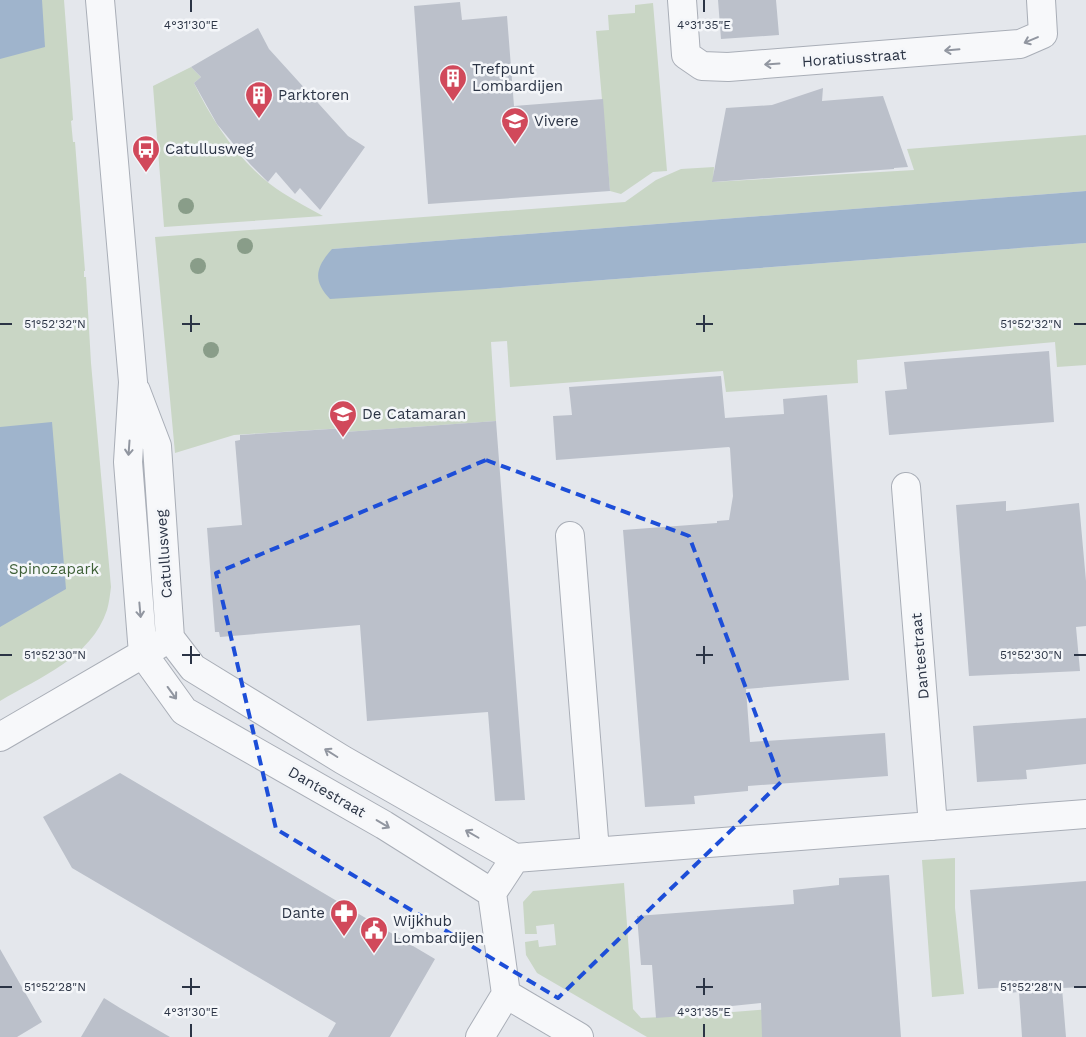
<svg xmlns="http://www.w3.org/2000/svg" width="1086" height="1037" font-family="'Work Sans',sans-serif">
<rect width="100%" height="100%" fill="#e4e7ec"/>
<path fill="#c9d6c5" d="M0 0H64L73 120 71 121 73 142H75L85 271H84V277H86L91 363 111 587C110 595 109 603 107 610 91 658 40 677 0 701Z
M653 3 667 171 653 172 621 194 610 191 596 31 609 30 608 15 635 13V5Z
M191 67 201 77 194 83C212 121 237 158 270 184 286 196 305 206 323 216L164 227 153 86Z
M1086 135V191L332 249 486 289 1086 243V365L1057 367 1055 342 857 360 858 383 726 392 723 371 510 387 507 341 491 342 496 421 345 432 344 428 234 435 175 453 155 237 625 202 656 180 681 169 714 167 713 182 914 170 907 149Z
M955 858V908L964 994 932 997 922 860Z
M624 883 633 1009 641 1018 683 1016 796 1007 798 1037H647L537 973 526 955 525 942 538 940 539 947 556 945 554 924 536 926 537 934H525L523 902 533 891Z"/>
<path fill="#9fb4cc" d="M0 0H42L45 47 0 59Z
M1086 191V243L486 289 330 299C312 280 316 267 332 249Z
M52 422 66 589 0 627V427Z"/>
<path fill="#bbc0ca" d="M718 0H776L779 35 721 39Z
M460 2 462 20 507 16 514 106 603 99 610 191 428 204 414 6Z
M258 28 269 49 348 136 365 147 320 210 300 188 295 194 276 172 268 182 250 164 217 124 194 83 201 77 191 67Z
M823 88 822 101 883 96 908 167 894 168V169L712 182 726 108 772 105Z
M1049 351 1054 422 889 435 885 391 907 389 904 362Z
M721 376 725 418 784 414 783 399 827 395 837 526 849 680 746 689 750 742 885 733 888 776 748 786V791L694 796 695 804 645 807 623 530 717 523V521L729 520 733 496 730 448 729 447 556 460 553 416 572 415 569 387Z
M496 421 525 800 495 801 488 712 367 721 360 625 220 637 219 632H215L207 528 242 525 235 441 240 440V435L345 428V432Z
M1006 501V511L1079 503 1086 581V626L1076 627 1080 671 969 676 956 505Z
M1086 718V764L1026 770 1027 779 977 782 973 726Z
M120 773 435 959 390 1037H328L336 1023 72 868 43 817Z
M889 875 901 1037H762L761 1003 683 1011V1016L656 1018 652 965H641L637 916 794 904 793 890 839 885V878Z
M1086 881V987L1062 988 1066 1037H1022L1019 992 1010 993V987L978 989 970 890Z
M0 949 42 1022 17 1037H0Z
M104 998 120 1008 170 1037H81Z"/>
<g fill="none" stroke-linecap="round" stroke-linejoin="round">
<g stroke="#a9aeb7" stroke-width="30">
<path id="minor" d="M100 0 133 382 128 462 143 654
M682 0 686 55 702 66 728 67 1020 44 1043 34 1041 0
M136 391 157 446 170 638
M906 487 933 826
M570 536 595 851
M170 638 193 668 343 760 515 858
M143 654 184 711 384 825 492 893
M0 737 158 645
M492 893 515 858 1086 814
M492 893 506 994 579 1037
M480 1037 506 994"/>
</g>
<use href="#minor" stroke="#f7f8fa" stroke-width="28"/>
</g>
<g fill="#899d89">
<circle cx="186" cy="206" r="8"/>
<circle cx="245" cy="246" r="8"/>
<circle cx="198" cy="266" r="8"/>
<circle cx="211" cy="350" r="8"/>
</g>
<defs><path id="oneway-shaft" d="M-6 0H5M1.5-3L5.5 0L1.5 3" fill="none" stroke-width="1.6" stroke-linecap="round" stroke-linejoin="round" transform="scale(1.25)"/></defs>
<g stroke="#9196a0">
<use href="#oneway-shaft" transform="translate(1031 40) rotate(157)"/>
<use href="#oneway-shaft" transform="translate(952 50) rotate(175)"/>
<use href="#oneway-shaft" transform="translate(772 64) rotate(176)"/>
<use href="#oneway-shaft" transform="translate(129 448) rotate(94)"/>
<use href="#oneway-shaft" transform="translate(140 610) rotate(85)"/>
<use href="#oneway-shaft" transform="translate(172 693) rotate(54)"/>
<use href="#oneway-shaft" transform="translate(331 753) rotate(-148)"/>
<use href="#oneway-shaft" transform="translate(383 824) rotate(31)"/>
<use href="#oneway-shaft" transform="translate(472 834) rotate(-150)"/>
</g>
<path fill="none" stroke="#1d4ed8" stroke-width="4" stroke-dasharray="10 6" stroke-linejoin="round" d="M486 460 689 536 781 782 558 998 276 829 216 573Z"/>
<path fill="none" stroke="#2b3445" stroke-width="2" d="M191 0V12M704 0V12M191 315V332M704 315V332M0 324H12M182 324H200M696 324H713M1074 324H1086M191 646V664M704 646V664M0 655H12M182 655H200M696 655H713M1074 655H1086M191 978V995M704 978V995M0 987H12M182 987H200M696 987H713M1074 987H1086M191 1024V1037M704 1024V1037"/>
<defs>
<g id="building-pin" transform="scale(1.4375)"><path d="M0 17L-7.5 6A9.5 9.5 0 1 1 7.5 6Z" fill="#d1495b" stroke="#f4f6f9"/><path d="M-4-6H4V6H1V3H-1V6H-4ZM-2.5-4.3h1.7v1.8h-1.7ZM.8-4.3h1.7v1.8H.8ZM-2.5-1h1.7V.8h-1.7ZM.8-1h1.7V.8H.8Z" fill="#fff"/></g>
<g id="school-pin" transform="scale(1.4375)"><path d="M0 17L-7.5 6A9.5 9.5 0 1 1 7.5 6Z" fill="#d1495b" stroke="#f4f6f9"/><path d="M0-5L7-2L0 1L-7-2ZM-4 1L0 2.5L4 1V4Q0 6-4 4Z" fill="#fff"/></g>
<g id="bus-pin" transform="scale(1.4375)"><path d="M0 17L-7.5 6A9.5 9.5 0 1 1 7.5 6Z" fill="#d1495b" stroke="#f4f6f9"/><path d="M-5-6H5V4H4V6H2V4H-2V6H-4V4H-5ZM-3.5-4V0h7V-4ZM-3.5 1.2v1.5H-2V1.2ZM2 1.2v1.5H3.5V1.2Z" fill="#fff"/></g>
<g id="pharmacy-pin" transform="scale(1.4375)"><path d="M0 17L-7.5 6A9.5 9.5 0 1 1 7.5 6Z" fill="#d1495b" stroke="#f4f6f9"/><path d="M-2-6h4v4h4v4h-4v4h-4v-4h-4v-4h4Z" fill="#fff"/></g>
<g id="civic-pin" transform="scale(1.4375)"><path d="M0 17L-7.5 6A9.5 9.5 0 1 1 7.5 6Z" fill="#d1495b" stroke="#f4f6f9"/><path d="M-.6-6.5H3V-4.5H.6V-3L4-1V1h2V6H-6V1h2V-1L-.6-3ZM-1.2 2.5V6h2.4V2.5Z" fill="#fff"/></g>
</defs>
<g fill-rule="evenodd">
<use href="#building-pin" x="453" y="78"/>
<use href="#building-pin" x="259" y="95"/>
<use href="#school-pin" x="515" y="121"/>
<use href="#bus-pin" x="146" y="149"/>
<use href="#school-pin" x="343" y="414"/>
<use href="#pharmacy-pin" x="344" y="913"/>
<use href="#civic-pin" x="374" y="930"/>
</g>
<g text-anchor="middle" stroke-width="5" stroke-linejoin="round" paint-order="stroke">
<g font-size="15" fill="#2b3445" stroke="#f4f6f9">
<text transform="translate(854 58) rotate(-4)" y="5">Horatiusstraat</text>
<text transform="translate(164 554) rotate(-94)" y="5">Catullusweg</text>
<text transform="translate(920 656) rotate(-95)" y="5">Dantestraat</text>
<text transform="translate(327 792) rotate(30)" y="5">Dantestraat</text>
</g>
<g font-size="15" fill="#2b3445" stroke="#f4f6f9" text-anchor="start">
<text x="472" y="74">Trefpunt<tspan x="472" dy="17">Lombardijen</tspan></text>
<text x="278" y="100">Parktoren</text>
<text x="534" y="126">Vivere</text>
<text x="165" y="154">Catullusweg</text>
<text x="362" y="419">De Catamaran</text>
<text x="325" y="918" text-anchor="end">Dante</text>
<text x="393" y="926">Wijkhub<tspan x="393" dy="17">Lombardijen</tspan></text>
</g>
<g font-size="15" fill="#3f6138" stroke="#f4f6f9">
<text x="54" y="574">Spinozapark</text>
</g>
</g>
<g font-size="12" text-anchor="middle" fill="#2b3445" stroke="#f4f6f9" stroke-width="5" stroke-linejoin="round" paint-order="stroke">
<text x="191" y="29">4°31'30"E</text>
<text x="704" y="29">4°31'35"E</text>
<text x="55" y="328">51°52'32"N</text>
<text x="1031" y="328">51°52'32"N</text>
<text x="55" y="659">51°52'30"N</text>
<text x="1031" y="659">51°52'30"N</text>
<text x="55" y="991">51°52'28"N</text>
<text x="1031" y="991">51°52'28"N</text>
<text x="191" y="1016">4°31'30"E</text>
<text x="704" y="1016">4°31'35"E</text>
</g>
</svg>
